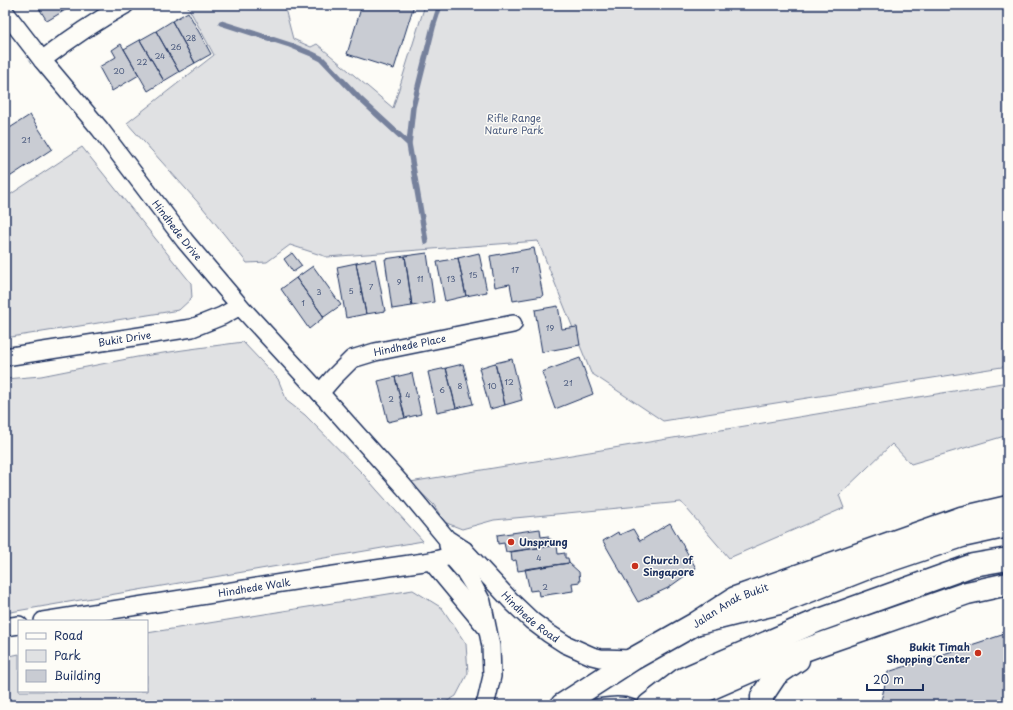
<svg xmlns="http://www.w3.org/2000/svg" width="1013" height="710" font-family="'Playpen Sans',sans-serif">
<rect width="100%" height="100%" fill="#fdfcf7"/>
<filter id="ink" filterUnits="userSpaceOnUse"><feTurbulence type="fractalNoise" baseFrequency=".025" numOctaves="2"/><feDisplacementMap in="SourceGraphic" scale="8" xChannelSelector="R" yChannelSelector="G"/><feConvolveMatrix kernelMatrix="1 2 1 2 8 2 1 2 1" color-interpolation-filters="sRGB"/></filter>
<g filter="url(#ink)">
<path fill="#e0e1e3" stroke="#7e88a0" d="M187 5H284L293 39 311 47 317 44 393 108 425 5H1008V366L663 421 591 373 538 241 327 257 290 245 267 262 247 263 203 208 127 123 214 55Z
M82 147 191 283 192 298 179 310 5 338V198Z
M243 342 278 379 287 401 305 415 364 475 377 490 423 541 5 613V379L41 376 137 357 183 350Z
M1008 382V435L911 464 892 444 839 495 844 508 729 558 681 502 494 520 462 529 444 522 434 505 410 482Z
M413 590 442 608 466 644 468 673 456 696 441 705H5V657L19 654V691H147V633Z"/>
<g fill="none" stroke-linecap="round" stroke-linejoin="round">
<path stroke="#76819c" stroke-width="5.5" d="M221 23 290 45 312 54 322 59 359 98 409 144
M426 242 409 144 413 107 433 27 440 5"/>
</g>
<path fill="#c9ccd3" stroke="#1b2f5e" d="M37 5H58L62 12 47 21Z
M58 5H74L62 12Z
M362 5H414L394 69 347 54Z
M188 12 211 54 195 63 172 21Z
M172 21 195 63 179 72 156 31Z
M156 31 179 72 164 81 140 40Z
M140 40 164 81 148 91 124 49Z
M121 44 139 75 112 91 99 67 116 57 112 50Z
M30 115 52 149 5 180V131Z
M534 248 543 296 513 301 510 284 495 287 490 256Z
M292 253 302 266 293 272 284 259Z
M427 253 434 302 412 306 405 256Z
M479 253 487 292 466 296 458 258Z
M405 256 412 306 392 309 385 259Z
M458 258 466 296 445 301 437 262Z
M375 259 385 311 366 314 356 263Z
M356 263 366 314 346 318 337 267Z
M313 266 341 305 324 317 296 278Z
M296 278 324 317 309 329 281 289Z
M558 306 562 329 577 327 580 345 542 352 535 310Z
M580 358 593 394 555 409 542 372Z
M512 359 522 400 505 405 495 363Z
M495 363 505 405 490 409 479 368Z
M463 364 473 404 456 408 446 368Z
M446 368 456 408 437 412 428 372Z
M412 373 421 414 405 418 395 377Z
M395 377 405 418 388 422 378 381Z
M670 523 696 568 668 588 638 602 603 541 618 532 619 535 633 529 640 541Z
M540 529 541 537 548 536V539H551L552 546 506 552 504 543 498 544 497 535Z
M557 545 558 554 565 553V558H568L569 563 518 571 516 560 512 561 511 552Z
M569 563 579 572 580 582 572 583 573 591 539 596 538 590 530 591 525 569Z
M1008 633V705H880L888 672Z"/>
<g fill="none" stroke-linecap="round" stroke-linejoin="round">
<g stroke="#1b2f5e" stroke-width="12">
<path id="service" d="M588 705C602 704 620 699 633 705"/>
</g>
<g stroke="#1b2f5e" stroke-width="20">
<g id="minor">
<path id="s1" d="M5 12 42 60 100 129 185 241 240 306 320 393 404 487 447 539 464 550 512 602 532 621 548 633 565 644 592 656 600 658 633 659"/>
<path d="M42 60C68 40 96 21 125 5"/>
<path id="s2" d="M5 357 192 328 222 316 240 306"/>
<path id="s3" d="M320 393 333 378 352 359 375 352 513 324"/>
<path d="M448 545 451 556 465 572 473 585 482 602 491 646 492 676 486 702 484 705"/>
<path d="M431 561 485 626"/>
<path id="s4" d="M43 621 307 579 431 561 451 556 464 550"/>
<path d="M5 627 19 625"/>
</g>
</g>
<g stroke="#1b2f5e" stroke-width="25">
<path id="primary" d="M698 623 779 603 870 567 962 536 1008 526
M649 705 683 679 817 621 973 565 1008 559"/>
</g>
<g stroke="#1b2f5e" stroke-width="25">
<g id="trunk">
<path id="s5" d="M562 705 633 659 695 624 735 598 961 518 1008 507"/>
<path d="M664 705 684 700 771 662 824 643 967 593 1008 584"/>
<path d="M762 705V696L776 675 798 660"/>
</g>
</g>
<use href="#service" stroke="#fdfcf7" stroke-width="9"/>
<use href="#minor" stroke="#fdfcf7" stroke-width="17"/>
<use href="#primary" stroke="#fdfcf7" stroke-width="22"/>
<use href="#trunk" stroke="#fdfcf7" stroke-width="22"/>
</g>
</g>
<g fill="#c8321e" stroke="#fdfcf7" stroke-width="1.5">
<circle cx="511" cy="542" r="4"/>
<circle cx="635" cy="566" r="4"/>
<circle cx="978" cy="653" r="4"/>
</g>
<g text-anchor="middle" stroke-width="3" stroke-linejoin="round" paint-order="stroke">
<g font-size="8" fill="#46567b">
<text x="191" y="41">28</text>
<text x="176" y="50">26</text>
<text x="160" y="59">24</text>
<text x="142" y="65">22</text>
<text x="119" y="74">20</text>
<text x="26" y="143">21</text>
<text x="515" y="273">17</text>
<text x="473" y="278">15</text>
<text x="420" y="282">11</text>
<text x="451" y="282">13</text>
<text x="399" y="285">9</text>
<text x="371" y="290">7</text>
<text x="351" y="294">5</text>
<text x="319" y="295">3</text>
<text x="303" y="306">1</text>
<text x="550" y="331">19</text>
<text x="509" y="385">12</text>
<text x="568" y="386">21</text>
<text x="460" y="389">8</text>
<text x="492" y="389">10</text>
<text x="442" y="393">6</text>
<text x="408" y="398">4</text>
<text x="391" y="402">2</text>
<text x="539" y="561">4</text>
<text x="545" y="590">2</text>
</g>
<g font-size="10" fill="#4c5c7f" stroke="#fdfcf7">
<text x="514" y="122">Rifle Range<tspan x="514" dy="12">Nature Park</tspan></text>
</g>
<g font-size="10" fill="#1b2f5e" stroke="#fdfcf7">
<text dy="4" stroke="none"><textPath href="#s1" startOffset="278">Hindhede Drive</textPath></text>
<text dy="4" stroke="none"><textPath href="#s2" startOffset="121">Bukit Drive</textPath></text>
<text dy="4" stroke="none"><textPath href="#s3" startOffset="106">Hindhede Place</textPath></text>
<text dy="4" stroke="none"><textPath href="#s4" startOffset="214">Hindhede Walk</textPath></text>
<text dy="4" stroke="none"><textPath href="#s5" startOffset="196">Jalan Anak Bukit</textPath></text>
<text dy="4" stroke="none"><textPath href="#s1" startOffset="803">Hindhede Road</textPath></text>
</g>
<g font-size="10" font-weight="bold" fill="#1b2f5e" stroke="#fdfcf7" text-anchor="start">
<text x="519" y="546">Unsprung</text>
<text x="643" y="564">Church of<tspan x="643" dy="12">Singapore</tspan></text>
<text x="970" y="651" text-anchor="end">Bukit Timah<tspan x="970" dy="12">Shopping Center</tspan></text>
</g>
</g>
<rect width="1013" height="710" fill="none" stroke="#fdfcf7" stroke-width="20"/>
<rect x="10" y="10" width="993" height="690" fill="none" stroke="#1b2f5e" stroke-width="1.5" filter="url(#ink)"/>
<rect x="18" y="620" width="130" height="72" fill="#fdfcf7" stroke="#a3aaba"/>
<rect x="26" y="633" width="20" height="6" fill="#fdfcf7" stroke="#a3aaba"/>
<text x="54" y="640" font-size="12" fill="#1b2f5e">Road</text>
<rect x="26" y="650" width="20" height="12" fill="#e0e1e3" stroke="#a3aaba"/>
<text x="54" y="660" font-size="12" fill="#1b2f5e">Park</text>
<rect x="26" y="670" width="20" height="12" fill="#c9ccd3" stroke="#a3aaba"/>
<text x="54" y="680" font-size="12" fill="#1b2f5e">Building</text>
<path d="M867 684v6h56v-6" fill="none" stroke="#1b2f5e" stroke-width="2"/>
<text x="873" y="684" font-size="12" fill="#1b2f5e" stroke="#fdfcf7" stroke-width="3" paint-order="stroke">20 m</text>
</svg>
